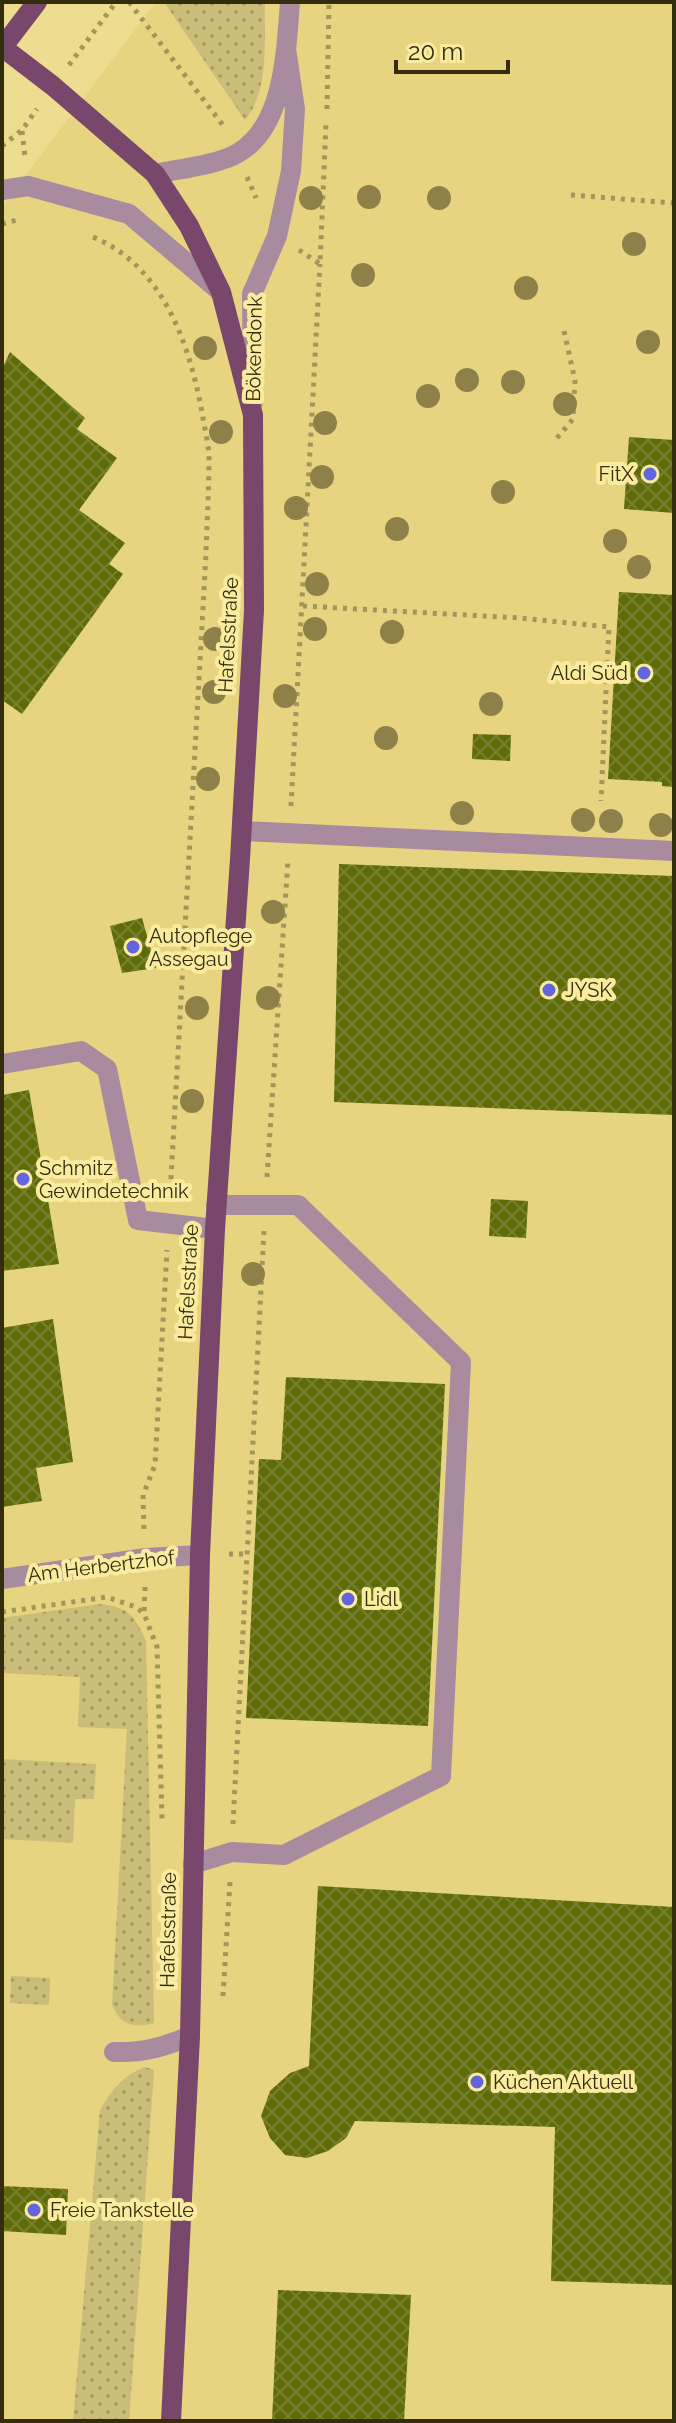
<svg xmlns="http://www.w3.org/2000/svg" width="676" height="2423" font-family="Raleway,sans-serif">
<defs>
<pattern id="grass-dots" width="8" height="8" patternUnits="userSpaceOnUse" patternTransform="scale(2)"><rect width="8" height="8" fill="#cabc79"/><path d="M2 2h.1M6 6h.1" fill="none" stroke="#a59962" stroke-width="1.8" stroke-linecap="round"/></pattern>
<pattern id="building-cross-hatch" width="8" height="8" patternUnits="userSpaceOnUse" patternTransform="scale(2)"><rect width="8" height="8" fill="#5e6b07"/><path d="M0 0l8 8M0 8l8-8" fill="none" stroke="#778033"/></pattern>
</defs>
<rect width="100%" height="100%" fill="#eddd91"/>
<path fill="#e6d480" d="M156 2H674V2421H2V207Z"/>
<path fill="url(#grass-dots)" d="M164 2H265C264 39 270 90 245 120Z
M100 1604C129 1607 134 1615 146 1641L154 2023C135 2029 120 2025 112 2005L127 1729 78 1727 80 1677 2 1673V1618Z
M2 1759 96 1764 94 1799H75L73 1843 2 1839Z
M11 1976 50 1978 49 2005 10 2003Z
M145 2067 154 2070 129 2421H73L100 2110C112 2090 122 2076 145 2067Z"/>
<path fill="url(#building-cross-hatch)" d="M10 352 85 418 77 429 117 458 79 510 125 543 109 564 123 574 22 714 2 700V369Z
M629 437 674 440V513L624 509Z
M619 592 674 595V787L662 786V782L608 779Z
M473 734 511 735 510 761 472 759Z
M339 864 674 876V1115L334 1102Z
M142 918 156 968 122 973 110 926Z
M29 1090 59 1264 2 1271V1095Z
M491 1199 528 1201 526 1238 489 1236Z
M53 1319 73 1462 36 1468 42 1501 2 1507V1328Z
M286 1377 445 1384 428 1726 246 1718 259 1459 281 1460Z
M318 1886 674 1907V2285L551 2281 555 2127 355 2121 346 2138 328 2151 307 2158 285 2155 270 2138 261 2116 270 2091 290 2073 309 2066Z
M2 2186 68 2189 66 2235 2 2231Z
M278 2290 411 2295 404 2421H272Z"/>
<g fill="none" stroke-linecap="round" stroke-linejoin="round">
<path stroke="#a2965c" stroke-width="5" stroke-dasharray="4 6" stroke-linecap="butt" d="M129 2 225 128
M69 65 116 2
M327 109 329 2
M22 131 25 157
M2 146 22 130 37 109
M247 177 256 198
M571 195 674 203
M2 224 21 219
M93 237C163 266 189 343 202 412 204 426 208 441 209 455 209 488 207 521 206 554L170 1196
M299 250 320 264 326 123
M557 438 573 419 575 381 563 326
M303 606 520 618 609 627 601 801
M291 806 320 264
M267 1177 288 860
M144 1529 143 1495 155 1465 167 1250
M229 1554H247
M145 1587 144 1614 157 1647 162 1819
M2 1612 107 1597 136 1607 144 1614
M233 1824 264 1231
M223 1996 230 1882"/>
<path stroke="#a88b9e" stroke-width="20" d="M155 174C178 169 218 165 238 153 285 126 286 50 290 2
M2 190 28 186 129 214 221 292
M253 402 252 294 277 236 291 171 295 109 286 49
M242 831 674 851
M2 1064 81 1051 107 1069 138 1220 215 1229
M2 1579 146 1558 200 1555
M193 1864 232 1852 284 1855 441 1776 461 1362 298 1205H216
M114 2052C143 2053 164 2047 190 2036"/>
<path stroke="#78476b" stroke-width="20" d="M2 47 53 86 155 174 189 226 221 292 253 415 254 610 240 859 215 1229 200 1555 190 2036 171 2421
M2 48 37 2"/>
</g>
<g fill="#8d8149">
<circle cx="369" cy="197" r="12"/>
<circle cx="311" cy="198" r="12"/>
<circle cx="439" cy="198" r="12"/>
<circle cx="634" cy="244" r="12"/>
<circle cx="363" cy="275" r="12"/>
<circle cx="526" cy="288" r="12"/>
<circle cx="648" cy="342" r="12"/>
<circle cx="205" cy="348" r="12"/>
<circle cx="467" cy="380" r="12"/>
<circle cx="513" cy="382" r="12"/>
<circle cx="428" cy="396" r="12"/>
<circle cx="565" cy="404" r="12"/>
<circle cx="325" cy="423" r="12"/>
<circle cx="221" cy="432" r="12"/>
<circle cx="322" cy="477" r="12"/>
<circle cx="503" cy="492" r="12"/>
<circle cx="296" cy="508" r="12"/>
<circle cx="397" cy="529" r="12"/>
<circle cx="615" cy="541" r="12"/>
<circle cx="639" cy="567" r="12"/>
<circle cx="317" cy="584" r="12"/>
<circle cx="315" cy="629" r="12"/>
<circle cx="392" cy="632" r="12"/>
<circle cx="215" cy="639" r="12"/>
<circle cx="214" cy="692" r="12"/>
<circle cx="285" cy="696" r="12"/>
<circle cx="491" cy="704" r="12"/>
<circle cx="386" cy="738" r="12"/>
<circle cx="208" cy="779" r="12"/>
<circle cx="462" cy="813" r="12"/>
<circle cx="583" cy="820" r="12"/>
<circle cx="611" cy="821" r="12"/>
<circle cx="661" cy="825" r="12"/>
<circle cx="273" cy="912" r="12"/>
<circle cx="268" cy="998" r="12"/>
<circle cx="197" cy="1008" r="12"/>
<circle cx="192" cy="1101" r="12"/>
<circle cx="253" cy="1274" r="12"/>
</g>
<g fill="#6265de" stroke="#faeb9e" stroke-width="3">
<circle cx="650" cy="474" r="8"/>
<circle cx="644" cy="673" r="8"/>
<circle cx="133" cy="947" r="8"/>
<circle cx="549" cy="990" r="8"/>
<circle cx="23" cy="1179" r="8"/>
<circle cx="348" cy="1599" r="8"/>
<circle cx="477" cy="2082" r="8"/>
<circle cx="34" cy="2210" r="8"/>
</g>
<g text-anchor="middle" stroke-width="8" stroke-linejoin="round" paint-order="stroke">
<g font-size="20" fill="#342d0d" stroke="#faeb9e">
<text transform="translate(254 349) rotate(-89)" y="7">Bökendonk</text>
<text transform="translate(228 635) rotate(-87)" y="7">Hafelsstraße</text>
<text transform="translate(188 1282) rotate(-87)" y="7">Hafelsstraße</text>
<text transform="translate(101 1566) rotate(-7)" y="7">Am Herbertzhof</text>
<text transform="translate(168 1930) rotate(-89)" y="7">Hafelsstraße</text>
</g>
<g font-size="20" fill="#342d0d" stroke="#faeb9e" text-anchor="start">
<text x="634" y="481" text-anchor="end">FitX</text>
<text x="628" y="680" text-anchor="end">Aldi Süd</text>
<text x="149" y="943">Autopflege<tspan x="149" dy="23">Assegau</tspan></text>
<text x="565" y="997">JYSK</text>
<text x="39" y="1175">Schmitz<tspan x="39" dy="23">Gewindetechnik</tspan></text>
<text x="364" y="1606">Lidl</text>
<text x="493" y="2089">Küchen Aktuell</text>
<text x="50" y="2217">Freie Tankstelle</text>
</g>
</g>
<rect width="676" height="2423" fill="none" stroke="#342d0d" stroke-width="8"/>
<path d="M396 60v12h112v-12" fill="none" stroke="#342d0d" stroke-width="4"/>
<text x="408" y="60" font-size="24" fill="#342d0d" stroke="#faeb9e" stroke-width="6" paint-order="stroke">20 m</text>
</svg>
